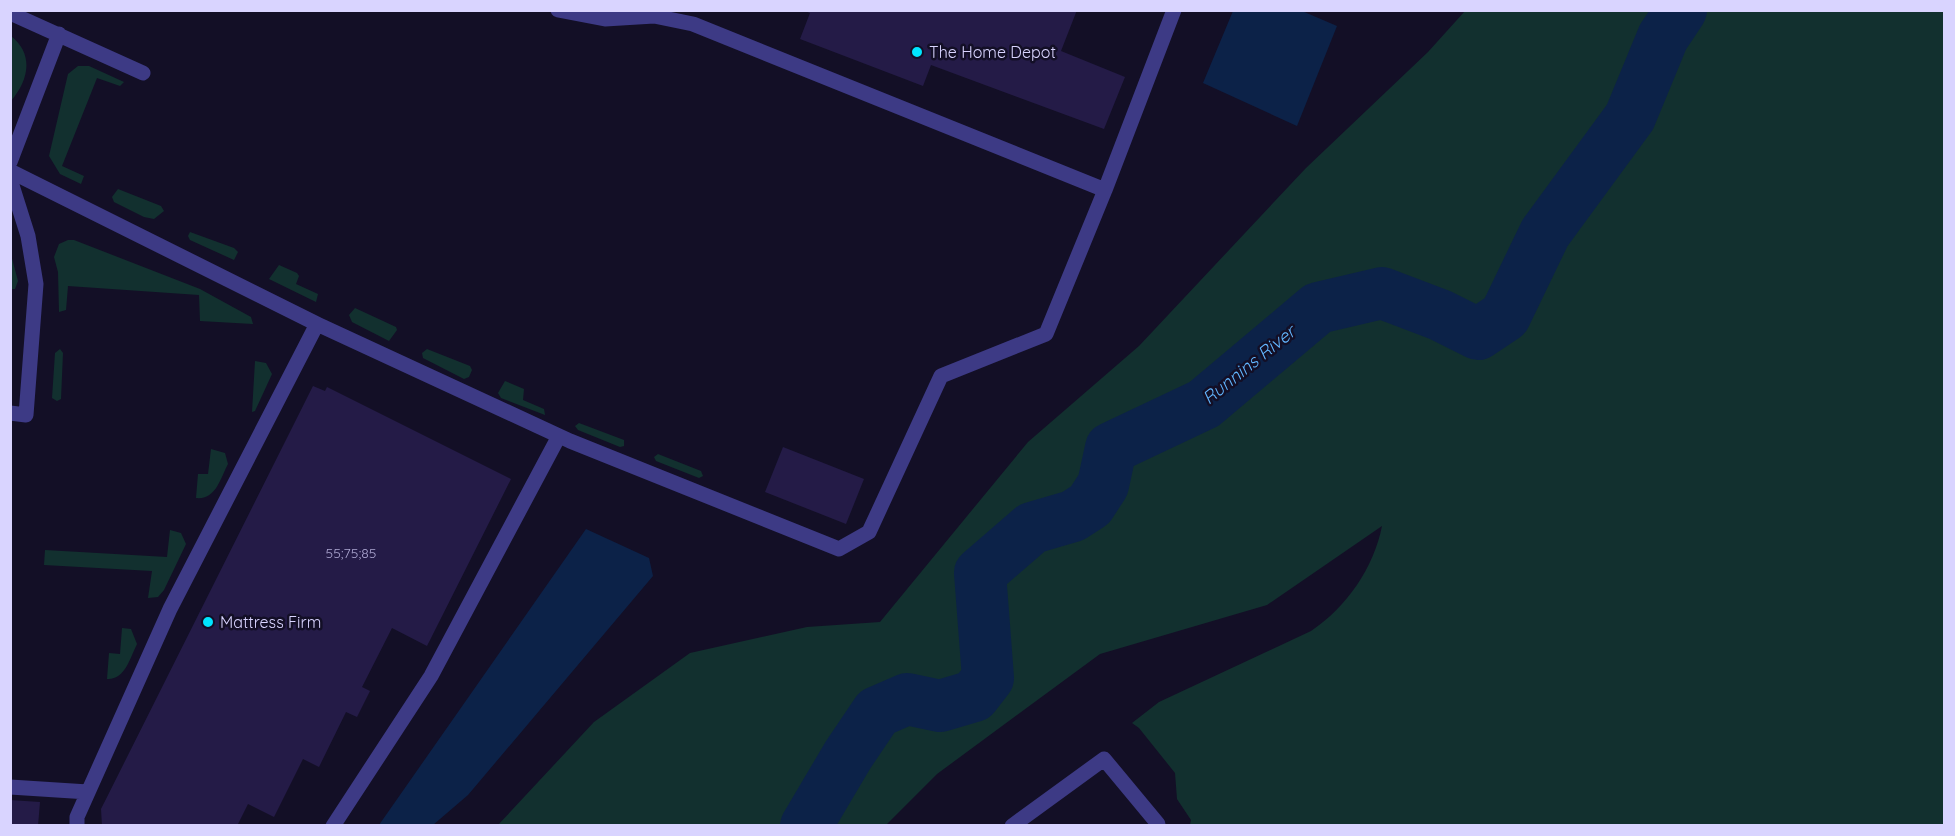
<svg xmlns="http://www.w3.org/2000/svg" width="1955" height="836" font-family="Quicksand,sans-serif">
<rect width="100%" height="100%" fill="#130f26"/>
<path fill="#12302f" d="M1465 11H1944V825H1190L1191 820 1177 799 1175 773 1139 728 1132 723 1159 702 1311 631C1347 607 1374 567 1382 526L1267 605 1100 654 937 774 886 825H498L594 722 690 653 807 627 880 622 1028 442 1139 346 1306 168 1428 52Z
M11 36C34 54 29 80 11 101Z
M78 66H89L124 82 120 86 97 78 62 166 84 176 81 184 60 174 49 156 68 74Z
M118 189 161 206 164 211 154 219 144 217 114 202 112 197Z
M190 232 234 248 238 252 234 260 190 240 188 236Z
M68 240H74L200 289 251 317 253 324 200 321 199 295 68 286 66 310 59 312 58 272 54 257 59 244Z
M10 251 18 281 15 289H11Z
M279 265 297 273 299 276 296 284 318 294 316 302 269 279Z
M355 308 396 327 397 330 389 341 352 322 349 315Z
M60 349 63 353 61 399 57 401 52 398 55 353Z
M427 349 470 366 472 370 469 377 464 379 423 358 422 353Z
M255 361 266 363 272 374 255 411 252 412Z
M505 381 524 389 523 400 544 409 545 415 501 398 498 393Z
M579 423 624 440V446L620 447 578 430 575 426Z
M211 449 225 453 228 464C220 479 216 500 196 498L198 474H208Z
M658 454 701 471 703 476 699 478 656 461 654 457Z
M170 530 181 533 186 544 164 590 158 597 148 598 152 571 44 565 45 550 167 557Z
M122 628 131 629 137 644C130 658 125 680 107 679L109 653 120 654Z"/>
<path fill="#0c2248" d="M1233 11H1302L1337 26 1297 126 1203 83Z
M586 529 649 558 653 576 468 795 433 825H379Z"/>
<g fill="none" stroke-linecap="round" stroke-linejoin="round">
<path stroke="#0c2248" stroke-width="52" d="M806 826 848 755 877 712 907 699 940 706 974 696 988 678 980 573 1032 528 1073 516 1090 505 1103 485 1111 448 1204 404 1318 308 1382 293 1440 315 1478 334 1505 316 1545 233 1630 117 1663 37 1681 10"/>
</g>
<path fill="#241b47" d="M802 10H1077L1061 51 1125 77 1104 129 931 65 923 86 800 39 810 13Z
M313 386 325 391 327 387 511 479 427 646 392 628 362 687 370 691 357 717 346 712 319 767 303 759 274 817 248 804 237 826H102L101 809Z
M783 447 864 479 846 524 765 492Z
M10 800 40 802 38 826H10Z"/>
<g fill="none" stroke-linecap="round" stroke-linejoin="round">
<path stroke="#3d3a85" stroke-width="15" d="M10 13 143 73
M10 162 59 34
M10 171 317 324 570 441 839 549 869 532 941 376 1046 334 1105 190 693 24 654 16 605 19 558 10
M10 179 28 236 36 284 26 415 10 413
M1105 190 1174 10
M10 787 88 792
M77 826V817L170 609 317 324
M333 826 431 676 559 436
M1012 826 1104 759 1158 824 1156 826"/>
</g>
<g fill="#00e5ff" stroke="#130f26" stroke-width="2">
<circle cx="917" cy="52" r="6"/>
<circle cx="208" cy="622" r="6"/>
</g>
<g text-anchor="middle" stroke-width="5" stroke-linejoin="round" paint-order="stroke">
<g font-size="14" fill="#aca6d1">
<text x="351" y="558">55;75;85</text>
</g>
<g font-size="16" fill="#d9d4ff" stroke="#130f26" text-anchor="start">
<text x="929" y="58">The Home Depot</text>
<text x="220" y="628">Mattress Firm</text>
</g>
<g font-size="18" font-style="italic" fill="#62b6ff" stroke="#130f26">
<text transform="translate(1249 365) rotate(-39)" y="6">Runnins River</text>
</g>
</g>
<rect width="1955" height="836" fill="none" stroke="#d9d4ff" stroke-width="24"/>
</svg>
